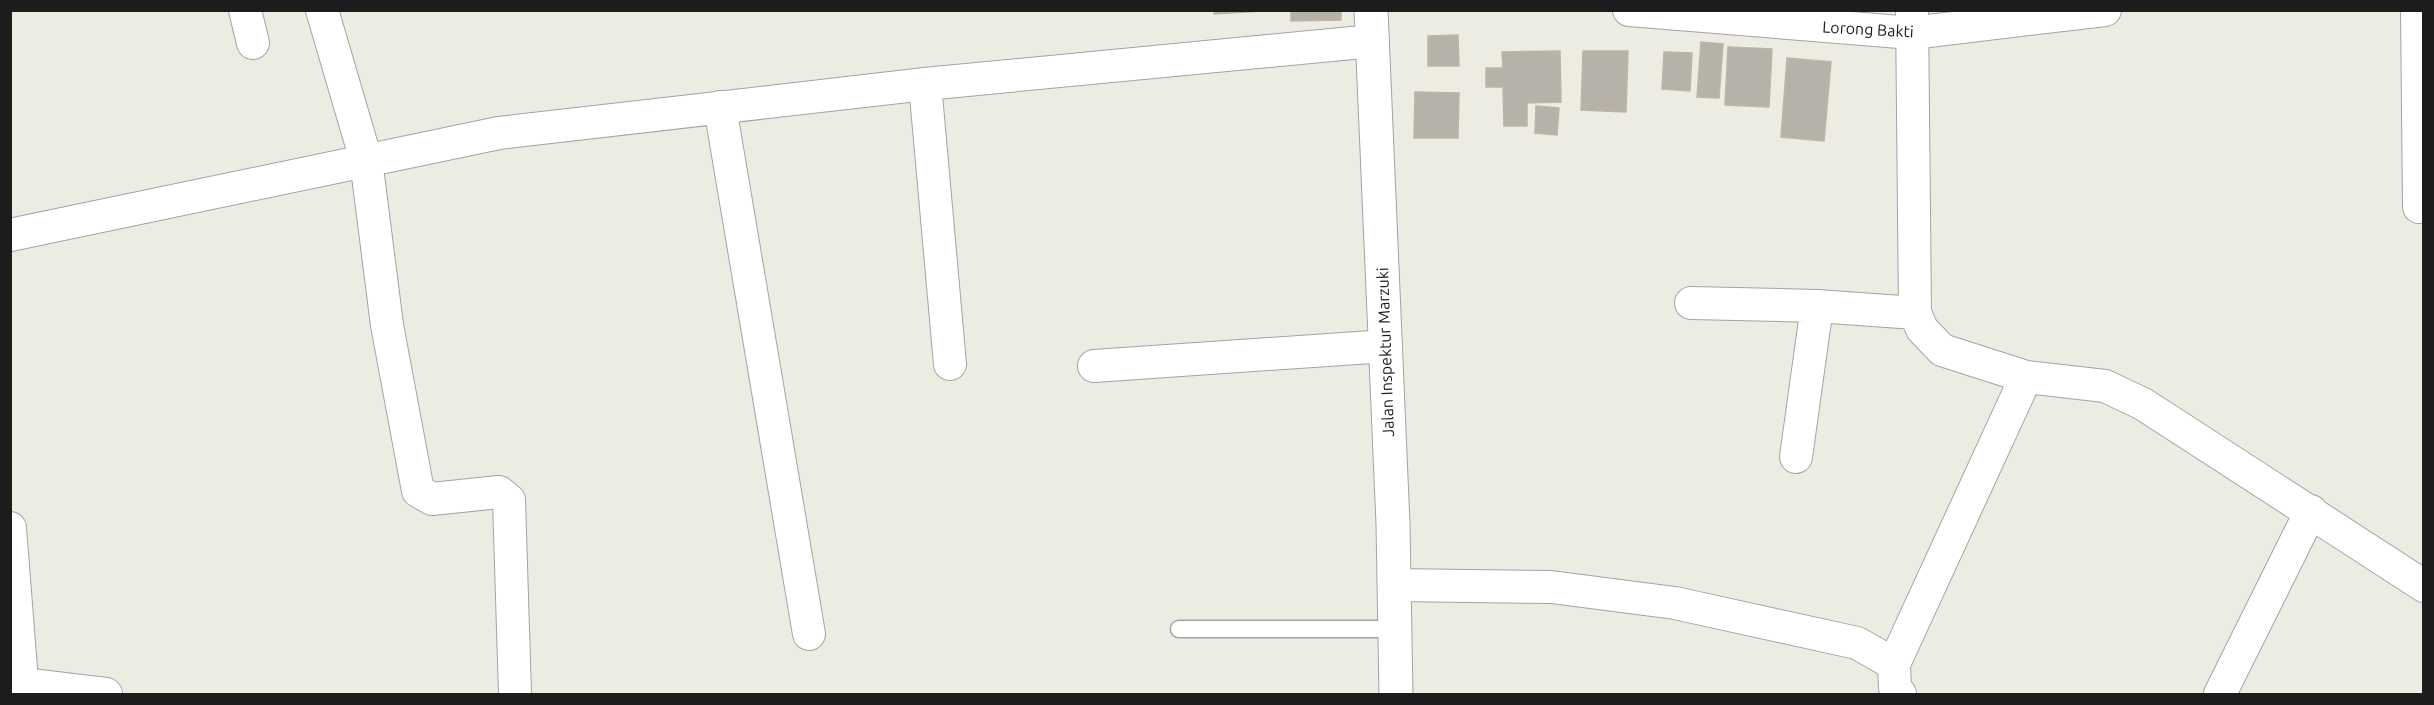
<svg xmlns="http://www.w3.org/2000/svg" width="2434" height="705" font-family="Ubuntu,sans-serif">
<rect width="100%" height="100%" fill="#edece3"/>
<path fill="#b6b2a9" stroke="#bdb5a6" stroke-width="1.5" d="M1214 10H1282L1214 14Z
M1291 10H1341V20L1291 21Z
M1458 35 1459 66H1428V36Z
M1701 42 1723 44 1719 98 1697 97Z
M1728 47 1772 49 1769 107 1725 105Z
M1560 51 1561 102 1527 103V126H1504L1503 87H1486V68H1503L1502 52Z
M1583 51H1628L1626 112 1581 110Z
M1664 52 1692 53 1690 91 1662 89Z
M1787 58 1831 62 1824 141 1781 137Z
M1415 92 1459 93 1458 138H1414Z
M1536 106 1559 108 1557 135 1535 133Z"/>
<g fill="none" stroke-linecap="round" stroke-linejoin="round">
<g stroke="#a3a3a3" stroke-width="19">
<path id="service" d="M1179 629H1394"/>
</g>
<g stroke="#a3a3a3" stroke-width="34">
<path id="minor" d="M245 10 253 43
M322 10 366 160 387 325 418 491 432 499 499 492 509 500 515 694
M1629 10 1912 33 2105 10
M1912 10 1915 313 1922 329 1942 350 2026 377 2105 386 2143 404 2424 586
M2417 10 2419 207
M925 84 950 364
M720 107 809 634
M10 235 499 133 925 84 1373 41
M1691 303 1817 306 1915 313
M1094 366 1386 346
M1796 457 1817 306
M10 528 23 694
M1394 585 1551 587 1675 603 1857 643 1894 664 1895 688 1900 694
M1894 664 2026 377
M22 684 106 694
M2220 694 2311 511"/>
</g>
<g stroke="#a3a3a3" stroke-width="35">
<path id="tertiary" d="M1371 10 1393 524 1396 694"/>
</g>
<use href="#service" stroke="#fff" stroke-width="16"/>
<use href="#minor" stroke="#fff" stroke-width="32"/>
<use href="#tertiary" stroke="#fff" stroke-width="33"/>
</g>
<g text-anchor="middle" stroke-width="6" stroke-linejoin="round" paint-order="stroke">
<g font-size="16" fill="#1c1c1c" stroke="#fff">
<text transform="translate(1868 29) rotate(3)" y="6">Lorong Bakti</text>
<text transform="translate(1385 352) rotate(-92)" y="6">Jalan Inspektur Marzuki</text>
</g>
</g>
<rect width="2434" height="705" fill="none" stroke="#1c1c1c" stroke-width="24"/>
</svg>
